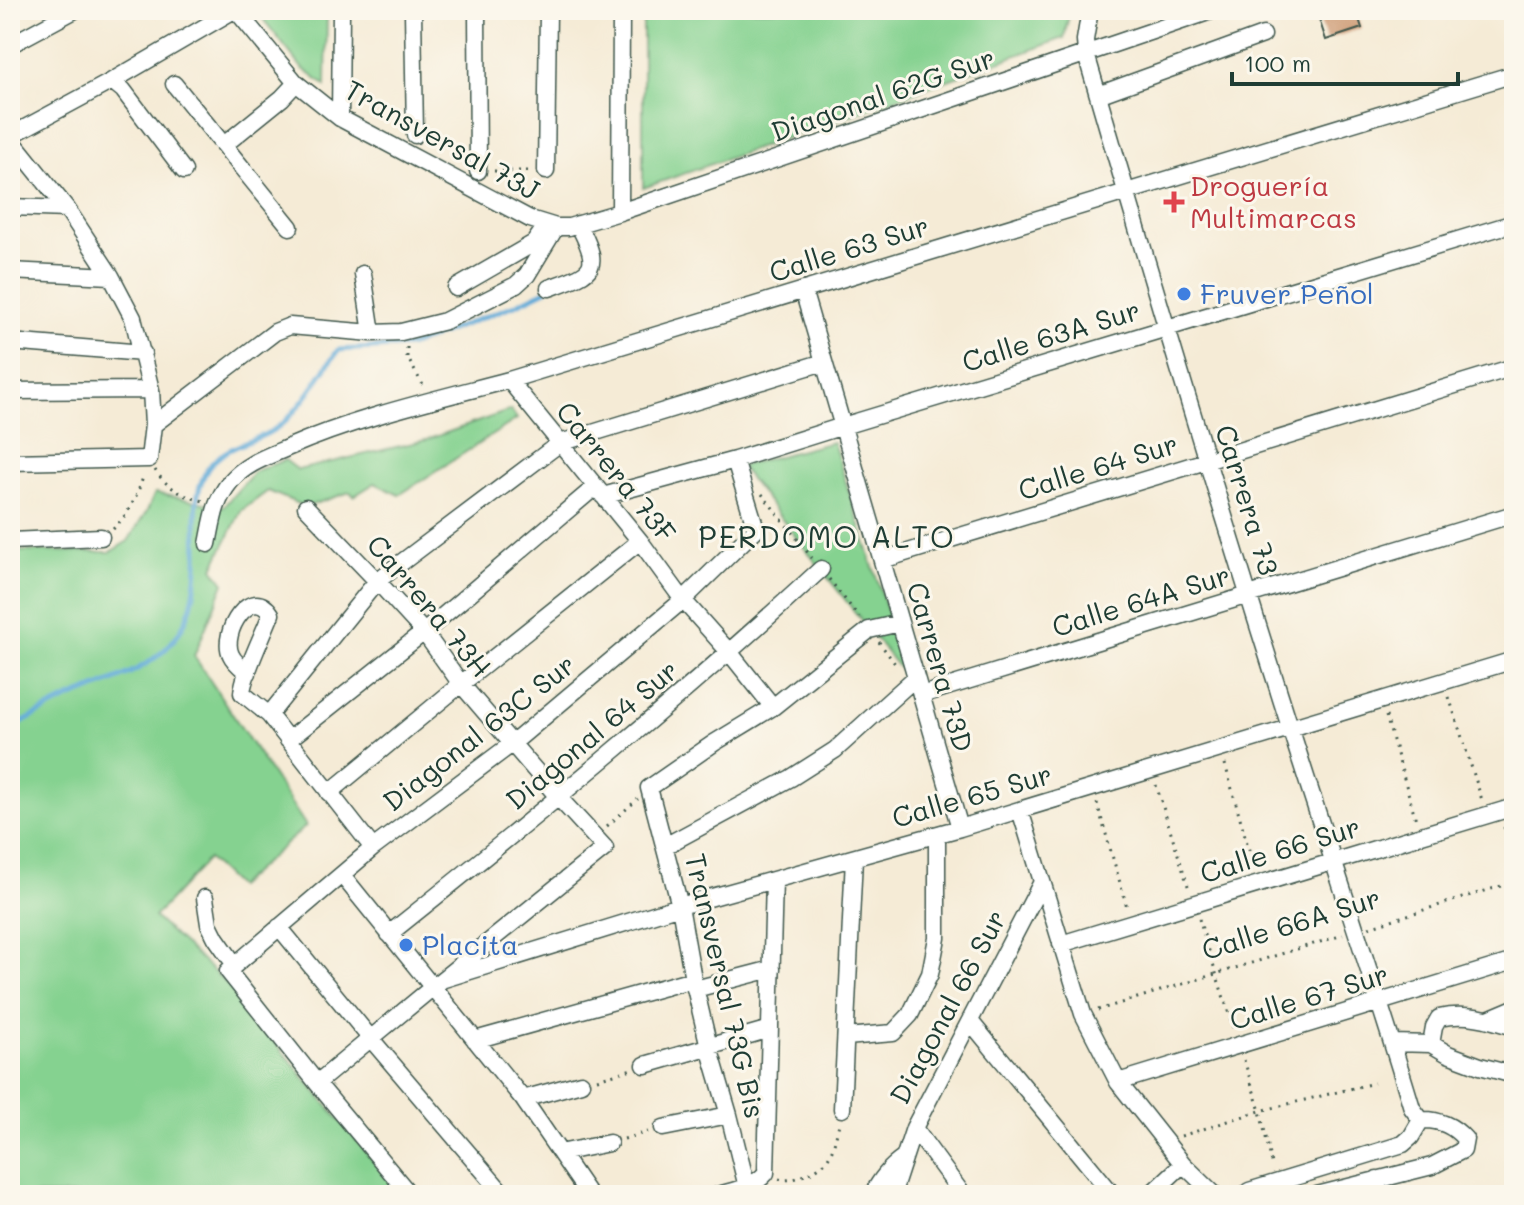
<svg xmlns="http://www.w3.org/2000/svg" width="1524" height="1205" font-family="Mali,sans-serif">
<rect width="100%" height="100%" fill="#fbf7ec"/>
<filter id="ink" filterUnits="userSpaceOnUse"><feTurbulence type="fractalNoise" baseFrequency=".0125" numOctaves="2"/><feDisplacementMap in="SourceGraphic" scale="16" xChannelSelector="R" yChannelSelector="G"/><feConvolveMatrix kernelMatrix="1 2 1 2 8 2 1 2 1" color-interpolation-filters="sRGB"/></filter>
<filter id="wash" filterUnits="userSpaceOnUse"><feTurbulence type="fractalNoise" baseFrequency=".006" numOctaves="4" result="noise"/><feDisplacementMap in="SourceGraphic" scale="32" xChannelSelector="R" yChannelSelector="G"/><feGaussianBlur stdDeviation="1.8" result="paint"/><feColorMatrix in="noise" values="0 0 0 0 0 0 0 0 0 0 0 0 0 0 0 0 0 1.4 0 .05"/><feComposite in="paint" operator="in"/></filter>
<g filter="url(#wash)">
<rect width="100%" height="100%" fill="#f5ebd6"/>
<path fill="#85d290" stroke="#528862" stroke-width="2" d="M256 10H327L326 86 302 68Z
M643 10H1070L1064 38 832 122 643 188Z
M511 410 517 419 399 495 375 483 354 496 350 492 306 507 268 491 241 511 213 568 224 583 194 656 306 826 237 887 208 859 154 917 224 981 402 1195H10V551L110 552 128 541 147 511 155 493 223 507 255 471 285 460 298 470 426 440Z
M833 442 910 682 740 466Z"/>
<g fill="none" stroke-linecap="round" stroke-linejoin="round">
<path stroke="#5faad8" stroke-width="5" d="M10 729C30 719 49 707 70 698 141 669 194 656 197 565 198 534 190 498 207 470 223 443 261 443 283 423 305 403 321 374 338 350L410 346 515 305 546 290"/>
</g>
<g id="blocks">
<path fill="#cd9a73" d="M1316 10H1356L1362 28 1326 40Z"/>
</g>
</g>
<g filter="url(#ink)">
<use href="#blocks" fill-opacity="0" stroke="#3f574c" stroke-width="2"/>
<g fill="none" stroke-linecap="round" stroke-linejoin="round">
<g stroke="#3f574c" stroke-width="19">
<path id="minor" d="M236 10 296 83 340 118 530 219 556 227H569L620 212 1214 10
M413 10 415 135
M477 10 478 171
M1090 10 1085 40 1086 54C1151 279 1219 504 1290 727 1330 854 1374 981 1412 1108L1421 1120C1438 1119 1454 1126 1465 1139L1463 1150 1432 1166 1317 1195
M10 45 75 10
M112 81 123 90 184 171
M174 84 290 227
M1098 95 1263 35
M340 118 341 10
M10 136 112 81 234 10
M10 138 67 209 111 276 133 318 151 390 153 425 149 459 10 462
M224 145 282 98 296 83
M546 171 548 10
M10 207 67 209
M620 212 621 10
M10 271 111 276
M363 274 372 333
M456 288 534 243 546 226
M549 288C593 272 603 271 578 224
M803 290 960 828
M10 342 143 353
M509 380 640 541 683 600 730 653 773 707
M10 391 151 390
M153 425 275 332 290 326 372 333 401 332 445 321 516 285 527 275 556 227
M603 496 735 460 843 426 1514 223
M306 507 377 581 424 632 461 684 559 798 605 848 433 987 317 1083
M10 541 101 537
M208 544C213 520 214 502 230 482 245 464 266 457 287 448 358 417 434 400 509 380L1514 74
M882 560 1514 367
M248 673C242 668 234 662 231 655 220 633 251 583 271 614 264 633 243 675 242 693L269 715 373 848
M921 695 1514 514
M269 715 377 581 560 443 824 362
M288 740 424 632 595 487
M329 793 461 684 640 541
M1020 810 1083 1014 1118 1082 1183 1164 1215 1195
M665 846 791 778 835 750 916 677
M342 875 523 1099 589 1195
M205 898 209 924 216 938 235 965
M279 927 371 1039 504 1195
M389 934C537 816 682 697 821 569
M1061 944 1514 807
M444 979 680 906 960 828 1514 660
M695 989 772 969
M1488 1019 1514 1008
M970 1021 1113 1195
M846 1037 893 1033 910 1015 930 974 937 938V835
M475 1040 693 979
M1392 1043 1431 1044 1448 1054 1480 1066 1514 1075
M1431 1044 1434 1027 1439 1018C1465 1012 1489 1019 1514 1027
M645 1065 770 1029
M1118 1082 1514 961
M523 1099 581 1083
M842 1109 854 858
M663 1128 729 1115
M914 1128 963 1195
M560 1153 609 1143
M1377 1179 1383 1195
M1249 1191 1403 1144 1411 1137 1421 1120
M410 1195 317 1083 228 971 373 848 513 743 683 600 756 529 735 460
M718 1195C735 1190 754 1187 766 1173L774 880
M749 1195 729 1115 709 1047 693 979 680 906 649 788 714 743 773 707 869 630 900 623
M872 1195C881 1179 889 1168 904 1158
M892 1195 914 1128 1042 882
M1150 1195 1183 1164"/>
</g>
<path stroke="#3f574c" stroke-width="3" stroke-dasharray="2 6" stroke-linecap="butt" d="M494 171H530
M407 347V357L424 387
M155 470C166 487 185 498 205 501
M762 494 812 558
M113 529C130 513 137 496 144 474
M829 579 859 617
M879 642 896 665
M1449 697 1482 800
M1386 716 1416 820
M1225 764 1254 868
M1156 785 1189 889
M1097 803 1127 907
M607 826 638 799
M1504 827 1514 859
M1199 919 1234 1030
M1369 927 1514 882
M1098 1010 1343 935
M1244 1060 1260 1111 1273 1168
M597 1079 632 1069
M1181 1136 1260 1111 1374 1083
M624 1139 648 1132
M779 1179C792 1183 817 1172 826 1161 833 1153 836 1135 839 1124"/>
<use href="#minor" stroke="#fff" stroke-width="16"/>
</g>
</g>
<path fill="#e0444e" stroke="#fbf7ec" stroke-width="3" d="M1170 190h8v8h8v8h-8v8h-8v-8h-8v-8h8z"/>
<g fill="#3f7fe0" stroke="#fbf7ec" stroke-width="3">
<circle cx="1184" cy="294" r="8"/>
<circle cx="406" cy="945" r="8"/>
</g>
<g text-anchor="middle" stroke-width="6" stroke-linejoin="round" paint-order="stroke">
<g font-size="28" fill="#1f3d34" stroke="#fbf7ec">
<text transform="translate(883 95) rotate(-19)" y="10">Diagonal 62G Sur</text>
<text transform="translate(442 140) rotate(29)" y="10">Transversal 73J</text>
<text transform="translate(849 249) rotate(-17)" y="10">Calle 63 Sur</text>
<text transform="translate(1051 336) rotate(-17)" y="10">Calle 63A Sur</text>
<text transform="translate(1098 467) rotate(-17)" y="10">Calle 64 Sur</text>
<text transform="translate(616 472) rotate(51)" y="10">Carrera 73F</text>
<text transform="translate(1247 500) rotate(73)" y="10">Carrera 73</text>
<text transform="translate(1141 601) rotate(-17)" y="10">Calle 64A Sur</text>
<text transform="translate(429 606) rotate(50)" y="10">Carrera 73H</text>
<text transform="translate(940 667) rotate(74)" y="10">Carrera 73D</text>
<text transform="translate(479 733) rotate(-38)" y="10">Diagonal 63C Sur</text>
<text transform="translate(592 735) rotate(-40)" y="10">Diagonal 64 Sur</text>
<text transform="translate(972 796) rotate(-16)" y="10">Calle 65 Sur</text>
<text transform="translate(1280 850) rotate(-17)" y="10">Calle 66 Sur</text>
<text transform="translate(1291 924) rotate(-17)" y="10">Calle 66A Sur</text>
<text transform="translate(725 986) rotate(77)" y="10">Transversal 73G Bis</text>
<text transform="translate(1309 997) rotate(-17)" y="10">Calle 67 Sur</text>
<text transform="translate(948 1007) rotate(-62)" y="10">Diagonal 66 Sur</text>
</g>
<g font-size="28" fill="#be3a42" stroke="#fbf7ec" text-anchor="start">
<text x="1190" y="196">Droguería<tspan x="1190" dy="32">Multimarcas</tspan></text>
</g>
<g font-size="28" fill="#366cbe" stroke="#fbf7ec" text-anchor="start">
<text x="1200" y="304">Fruver Peñol</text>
<text x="422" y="955">Placita</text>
</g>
<g font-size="30" letter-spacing="2" fill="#1f3d34" stroke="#fbf7ec">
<text x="827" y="548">PERDOMO ALTO</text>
</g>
</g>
<rect width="1524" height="1205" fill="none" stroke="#fbf7ec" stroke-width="40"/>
<path d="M1232 72v12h226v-12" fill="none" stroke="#1f3d34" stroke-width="4"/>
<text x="1244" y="72" font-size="24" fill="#1f3d34" stroke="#fbf7ec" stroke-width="6" paint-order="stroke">100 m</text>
</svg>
